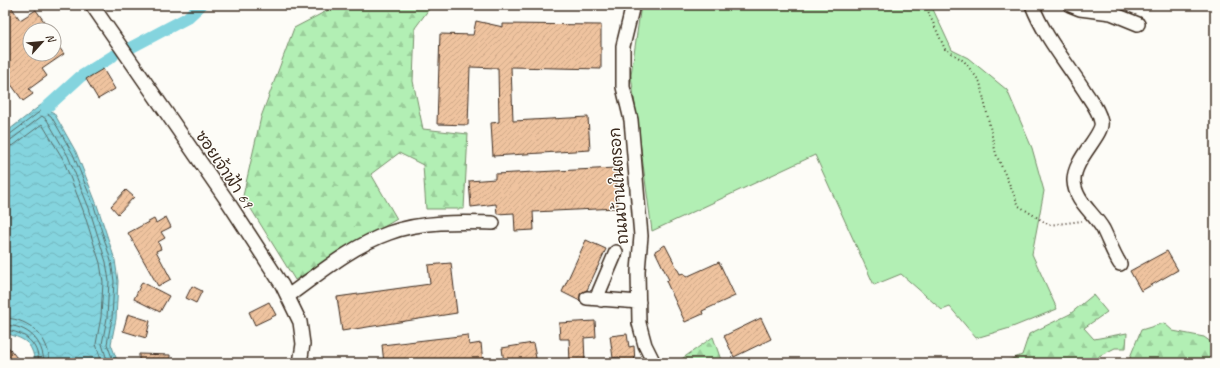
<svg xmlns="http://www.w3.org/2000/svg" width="1220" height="368" font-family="Caveat,'Playpen Sans Thai',sans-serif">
<defs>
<pattern id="forest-firs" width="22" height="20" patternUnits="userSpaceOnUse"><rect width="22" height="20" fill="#b2efb4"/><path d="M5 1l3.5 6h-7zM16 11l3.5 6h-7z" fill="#9acd9a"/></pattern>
<pattern id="water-waves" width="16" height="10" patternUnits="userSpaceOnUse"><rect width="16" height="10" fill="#84d4de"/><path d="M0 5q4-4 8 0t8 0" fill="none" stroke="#73b6be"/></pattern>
<pattern id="building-hatch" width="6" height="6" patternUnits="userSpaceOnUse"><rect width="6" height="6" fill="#efc39f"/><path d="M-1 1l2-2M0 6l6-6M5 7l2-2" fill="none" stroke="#cea888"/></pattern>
</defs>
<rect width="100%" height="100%" fill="#fdfcf7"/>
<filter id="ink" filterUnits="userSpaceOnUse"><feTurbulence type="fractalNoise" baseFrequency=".025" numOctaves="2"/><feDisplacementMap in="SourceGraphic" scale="8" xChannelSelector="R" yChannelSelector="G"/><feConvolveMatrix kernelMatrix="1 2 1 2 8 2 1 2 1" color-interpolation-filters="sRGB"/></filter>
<g filter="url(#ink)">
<path fill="#b2efb4" stroke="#768c69" d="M641 5H931L952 50 968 58 1007 90 1032 148 1044 191 1032 254 1057 309 1010 328 976 338 950 307 942 310 901 274 874 285 815 155 652 231 631 75Z"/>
<path fill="url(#forest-firs)" stroke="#768c69" d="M338 5H432L415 28 413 81 423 129 468 134 464 209H426L423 165 399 153 371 174 397 219 295 280 243 196 261 117 294 28Z
M1093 295 1107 312 1084 328 1094 339 1127 333 1126 348H1115L1099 356 1098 363H1002L1022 355 1029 334 1070 314Z
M1164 323 1173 331 1204 337 1215 345V363H1132L1130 357 1141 330Z
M713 337 722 363H676Z"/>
<path fill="url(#water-waves)" stroke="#679091" d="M41 105 54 113 76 152 97 205 115 260 118 281 116 319 111 344 118 363H35C32 341 24 339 5 333V133Z"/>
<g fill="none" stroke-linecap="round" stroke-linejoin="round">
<path stroke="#586e6b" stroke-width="1" d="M5 136 9 135 42 110 51 116 73 154 94 206 111 261 114 281 112 318 107 344 114 363
M5 141 12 139 42 116 47 120 68 156 89 208 106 262 109 281 107 318 102 344 108 363
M5 147 14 145 42 124 63 159 83 210 100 263 103 282 101 317 96 344 102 363
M5 318C31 319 49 338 50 363
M5 325C28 326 43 340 44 363
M5 330C25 332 38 343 39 363"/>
<path stroke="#84d4de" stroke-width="12" d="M130 48 187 18 201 5
M46 108 80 77 113 56"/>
</g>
<path fill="url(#building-hatch)" stroke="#3b2a1e" d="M5 5H10L20 20 36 10 50 30H30V54H54V40L64 54 42 69 47 76 29 89 33 94 23 101 5 76Z
M476 21 503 27V24L601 25V69L511 67 513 121 588 117 590 150 493 156 491 123 499 122 498 68 470 67 468 125 437 124 440 34 473 35Z
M103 69 115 89 98 99 86 79Z
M616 168 618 208 533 212 534 230 515 231 514 213 497 214 496 204 471 207 469 181 495 179V174Z
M126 190 134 197 118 214 111 206Z
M166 217 171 227 161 232 165 238 158 242 161 249 156 251 171 279 158 286 128 233 154 219 156 223Z
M586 240 606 249 587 290 580 294V301L562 292Z
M665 245 680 274 684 273 686 277 719 262 735 296 702 311 703 314 685 322 666 281 669 280 655 251Z
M1167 251 1178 270 1141 291 1130 271Z
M451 263 457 313 342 331 337 297 430 284 428 265Z
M142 282 169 296 160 312 134 299Z
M192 286 202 291 196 303 186 298Z
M269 302 276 315 255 325 249 312Z
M128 314 150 321 146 338 123 331Z
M761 318 771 339 734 357 724 336Z
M595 321 596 337 584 338 585 363H570L569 339H560L559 323Z
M627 334 629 347 634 346 635 363H620L619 357 613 358 610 336Z
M468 335 469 345 481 343 483 363H384L382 345Z
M5 343 21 363H5Z
M533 343 537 363H504L502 348Z
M139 354 170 355V363H139Z"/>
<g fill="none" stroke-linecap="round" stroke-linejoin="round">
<g stroke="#3b2a1e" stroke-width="16">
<path id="minor" d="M92 5 228 202 282 285 300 322 303 344 300 363
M633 5 623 46V87L631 120 641 236 638 271 639 323 645 345 654 363
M1032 5C1044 36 1066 62 1084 90 1090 100 1099 110 1101 122 1104 134 1073 160 1074 181 1075 201 1093 212 1103 229 1109 241 1113 253 1120 264
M1070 5 1080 9 1111 13 1138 24
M288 296C320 273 352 246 389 233 422 221 458 222 493 223
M587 298 639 302
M601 300 599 292 616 252"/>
</g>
<path stroke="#3b2a1e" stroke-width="2" stroke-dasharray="1 3" stroke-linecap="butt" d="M925 5 945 49 964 61 980 82 996 154 1019 206 1049 225 1082 221"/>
<use href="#minor" stroke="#fdfcf7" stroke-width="13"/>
</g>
</g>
<g text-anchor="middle" stroke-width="3" stroke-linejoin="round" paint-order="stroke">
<g font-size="16" fill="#3b2a1e" stroke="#fdfcf7">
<text transform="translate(225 169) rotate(56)" y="6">ซอยเจ้าฟ้า 69</text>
<text transform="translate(618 186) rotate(-94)" y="6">ถนนบ้านในตรอก</text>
</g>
</g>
<rect width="1220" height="368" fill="none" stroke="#fdfcf7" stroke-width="20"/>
<rect x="10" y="10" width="1200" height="348" fill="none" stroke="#3b2a1e" stroke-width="1.5" filter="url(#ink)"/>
<g transform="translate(42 42) rotate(63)"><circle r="19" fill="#fdfcf7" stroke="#afa8a0"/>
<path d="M0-3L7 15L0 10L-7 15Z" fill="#3b2a1e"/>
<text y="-6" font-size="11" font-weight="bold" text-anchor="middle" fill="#3b2a1e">N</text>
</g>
</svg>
